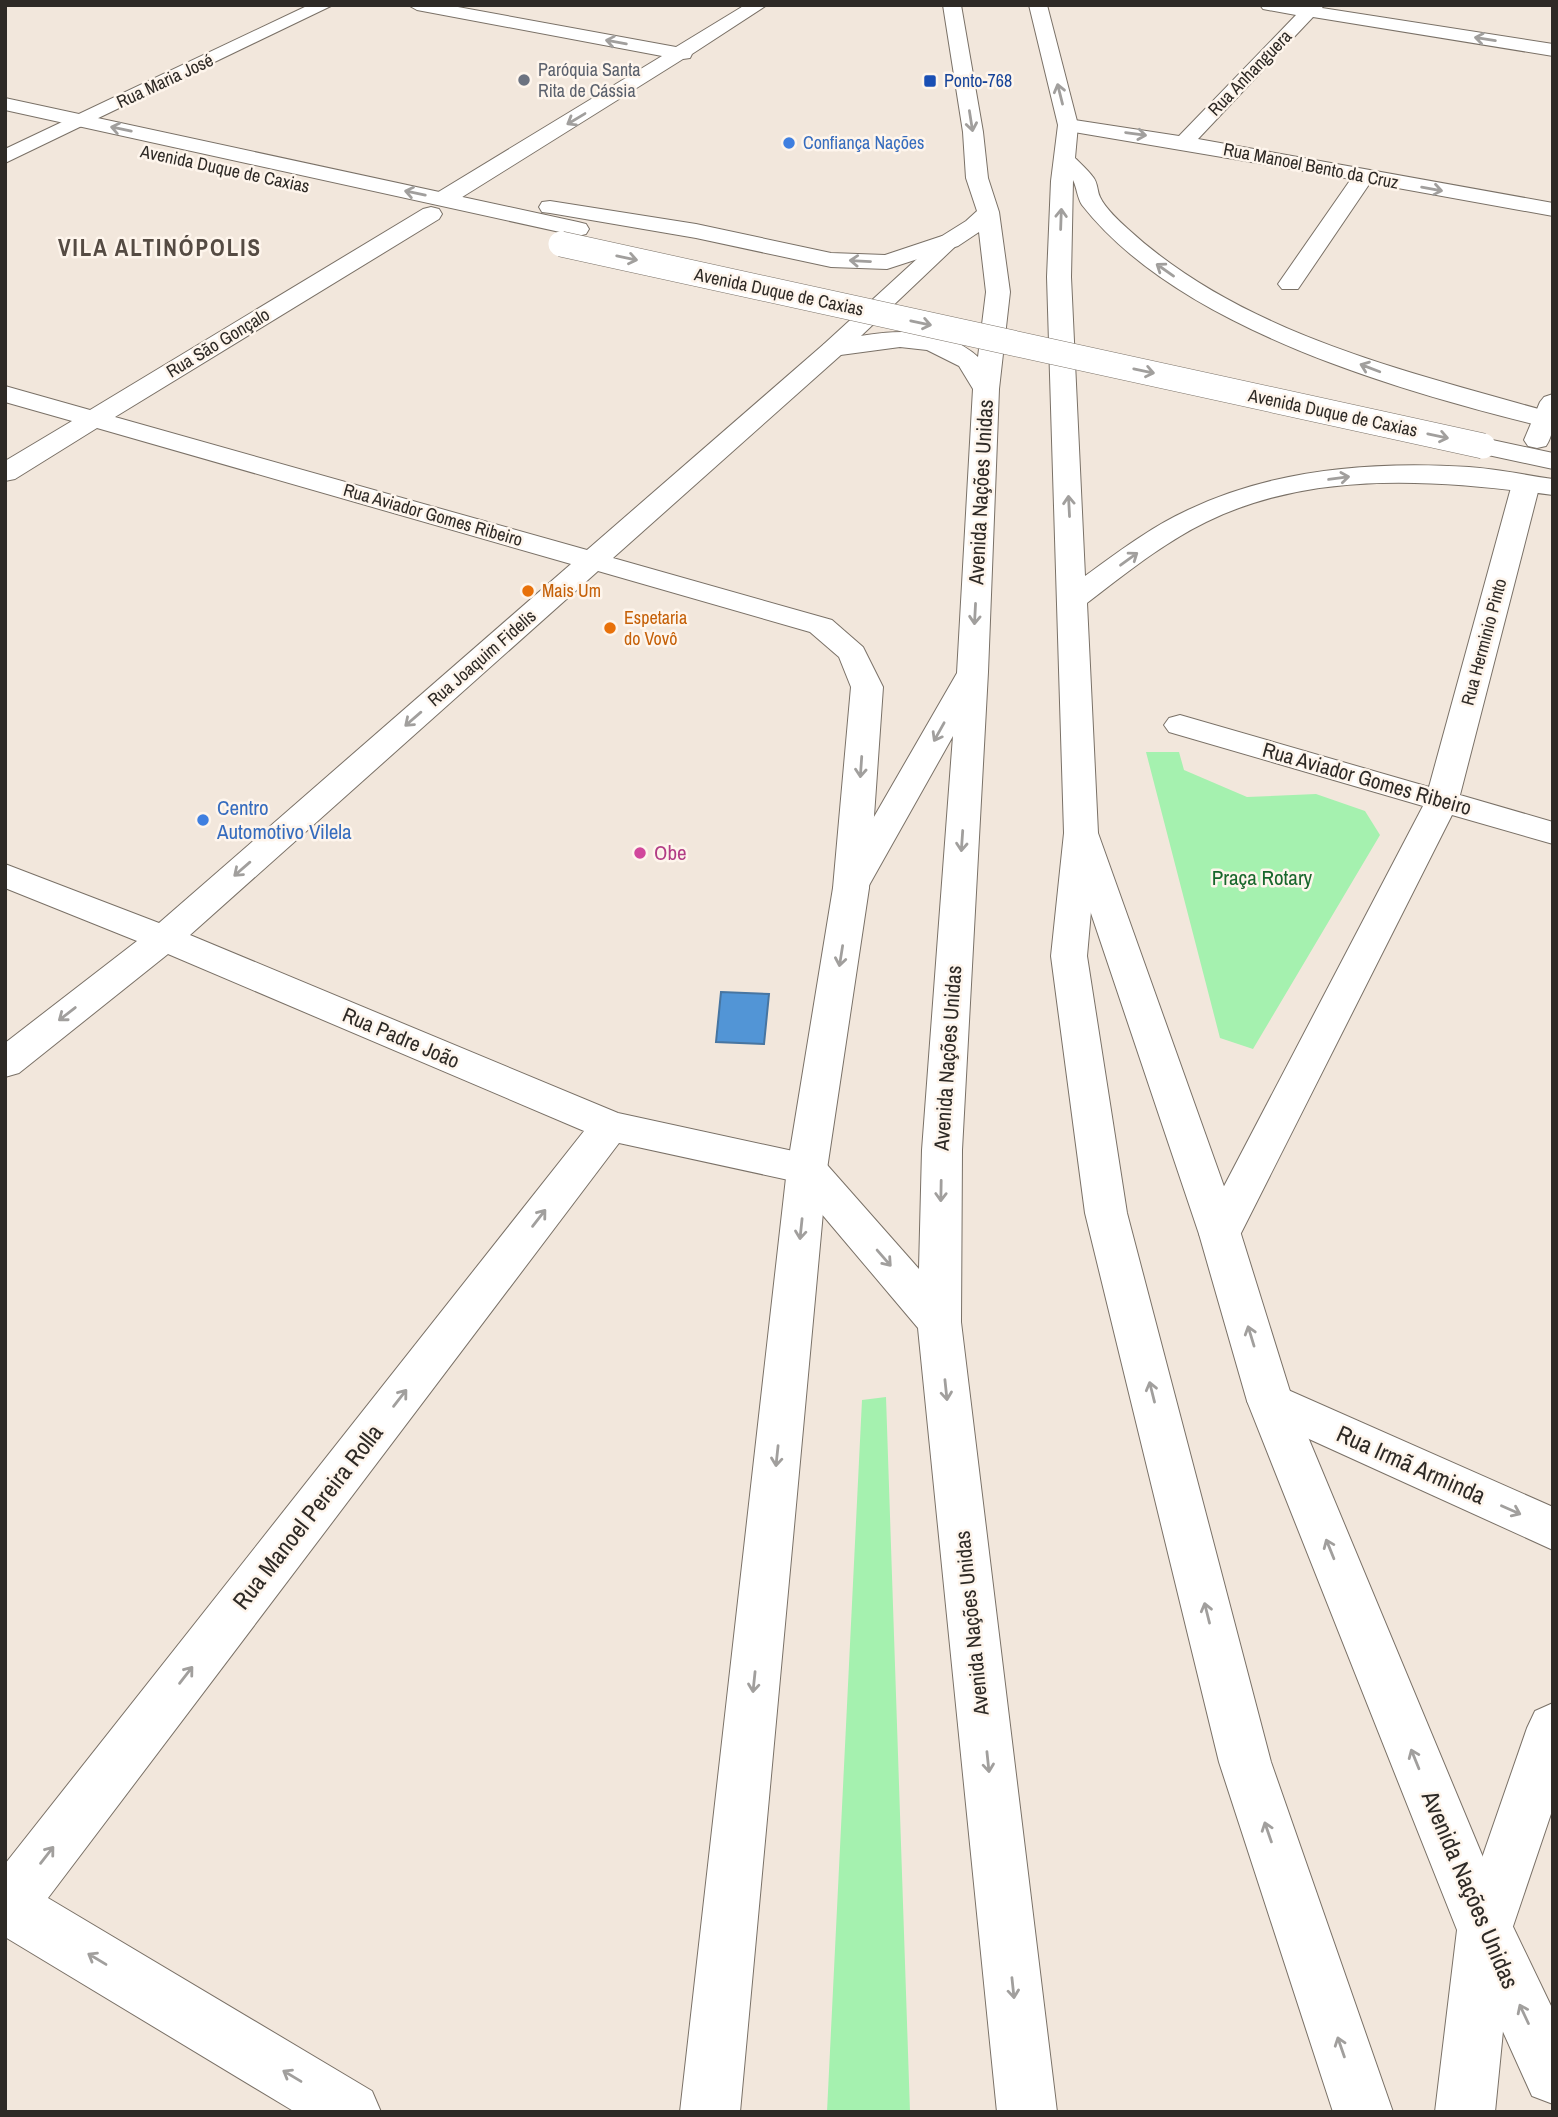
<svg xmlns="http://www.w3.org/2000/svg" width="1558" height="2117" font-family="'Archivo Narrow',sans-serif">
<rect width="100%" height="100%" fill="#f2e7dc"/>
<path fill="#a5f1af" d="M1146 752H1179L1184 770 1247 797 1316 794 1365 811 1380 835 1253 1049 1220 1038Z
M886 1397 910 2112H827L862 1400Z"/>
<path fill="#5295d6" stroke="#4775a1" stroke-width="2" d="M721 992 769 994 764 1044 716 1042Z"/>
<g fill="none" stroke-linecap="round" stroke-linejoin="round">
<g stroke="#7a7167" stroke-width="2">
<path id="minor" d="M309 5H333L5 163V149Z
M408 5H447L676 47 745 5H767L692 54 690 58 683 59 451 204H435L432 199 435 194 662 56 417 10Z
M1260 5H1324L1322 8 1553 44V56L1313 17 1198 139 1553 203V216L1370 183 1298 289H1282L1278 284 1351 179 1068 131 1061 129 1058 125 1061 121 1068 119 1179 136 1296 15 1263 9Z
M431 207 439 209 442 214 439 219 115 417 587 550 824 344 942 236H958L961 241 842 354 613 558 832 620 863 647 883 687 869 888 863 896 851 899 839 896 833 888 851 687 839 657 810 632 598 571 190 935 618 1113 807 1154 821 1158 827 1169 821 1180 807 1184 619 1143 48 1898 372 2091 381 2112H295L5 1937V1864L584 1131 168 954 19 1073 5 1077V1043L137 941 5 888V864L159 923 571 564 97 428 15 479 5 481V461L72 421 5 402V386L90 410 423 209Z
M1553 394C1553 412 1556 431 1546 446L1537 448 1528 446 1524 440 1540 402 1544 397Z
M1526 476 1536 478 1540 484 1460 795 1553 822V844L1452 815 1235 1245 1220 1250 1205 1245 1199 1234 1423 806 1169 732 1164 725 1169 718 1180 715 1429 787 1512 484 1516 478Z
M1270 1382 1553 1507V1550L1254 1414 1247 1401 1254 1388Z
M1553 1703V1808L1505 1950 1485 1958 1465 1950 1457 1930 1527 1728 1535 1711Z"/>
</g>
<g stroke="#7a7167" stroke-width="2">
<path id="tertiary" d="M1081 822 1093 825 1098 833 1241 1234 1293 1401 1505 1910 1553 2010V2104L1532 2096 1457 1930 1247 1401 1199 1234 1064 833 1069 825Z
M851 877 863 880 869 888 827 1169 740 2112H680L787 1169 833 888 839 880Z"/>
</g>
<g stroke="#7a7167" stroke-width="2">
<path id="secondary" d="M943 5H961L983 132 988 178 999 212 1010 292 999 389 988 672 962 1150 961 1322 1057 2112H997L918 1328 793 1180 787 1169 793 1158 807 1154 821 1158 919 1269 922 1150 953 736 863 896 851 899 839 896 833 888 957 673 973 389 959 366 927 350 900 347 833 356 824 354 821 349 824 344C871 332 938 320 978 357L986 292 979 232 958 246 887 269 831 267 696 238 550 213 542 212 539 207 542 202 550 201 696 224 831 253 885 255 942 236 966 221 977 211 966 178 963 132Z
M1029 5H1047L1078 125 1075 158C1081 164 1088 170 1093 177 1098 183 1097 191 1100 197 1105 208 1119 221 1128 229 1242 334 1408 372 1553 413V429C1403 392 1180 330 1082 205 1077 197 1077 188 1073 180L1071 277 1085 576C1118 552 1151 527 1188 510 1273 469 1375 461 1469 467 1497 469 1525 475 1553 479V495C1438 480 1314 469 1206 522 1163 543 1125 574 1087 603L1098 833 1087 956 1127 1213 1271 1762 1393 2112H1333L1219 1762 1085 1213 1051 956 1064 833 1047 277 1051 181 1058 125Z
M5 98 578 222 586 224 589 229 586 234 578 236 5 110Z
M1483 438 1553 453V469L1474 452 1470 446 1474 440Z
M1485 1902 1505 1910 1513 1930 1495 2112H1435L1457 1930 1465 1910Z"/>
</g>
<use href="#minor" fill="#fff" fill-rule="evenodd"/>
<use href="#tertiary" fill="#fff" fill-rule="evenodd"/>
<use href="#secondary" fill="#fff" fill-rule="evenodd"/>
<g stroke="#7a7167" stroke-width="21" stroke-linecap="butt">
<path id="secondary-bridge-far1" d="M561 244 569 246"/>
</g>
<g stroke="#7a7167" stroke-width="26" stroke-linecap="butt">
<path id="secondary-bridge" d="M561 244 1483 446"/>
</g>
<use href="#secondary-bridge-far1" stroke="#fff" stroke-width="20"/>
<use href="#secondary-bridge" stroke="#fff" stroke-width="25"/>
</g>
<defs><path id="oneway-shaft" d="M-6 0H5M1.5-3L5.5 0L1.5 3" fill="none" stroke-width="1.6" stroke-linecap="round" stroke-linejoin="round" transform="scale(1.75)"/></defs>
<g stroke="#a19f9d">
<use href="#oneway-shaft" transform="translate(1485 39) rotate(-171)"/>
<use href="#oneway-shaft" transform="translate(616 42) rotate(-170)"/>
<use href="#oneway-shaft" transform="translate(1060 94) rotate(-104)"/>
<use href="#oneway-shaft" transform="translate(576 119) rotate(149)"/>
<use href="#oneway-shaft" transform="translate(971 121) rotate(81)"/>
<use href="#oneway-shaft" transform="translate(121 129) rotate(-168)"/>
<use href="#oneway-shaft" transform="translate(1136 134) rotate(8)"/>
<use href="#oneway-shaft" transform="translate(1432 189) rotate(10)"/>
<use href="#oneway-shaft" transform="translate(415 193) rotate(-168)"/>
<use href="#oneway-shaft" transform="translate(1061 219) rotate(-88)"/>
<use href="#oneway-shaft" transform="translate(627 258) rotate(12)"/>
<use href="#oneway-shaft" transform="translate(860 261) rotate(-177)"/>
<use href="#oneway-shaft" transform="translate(1165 270) rotate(-145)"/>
<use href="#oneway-shaft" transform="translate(921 323) rotate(12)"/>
<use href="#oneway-shaft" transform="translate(1370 368) rotate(-159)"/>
<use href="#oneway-shaft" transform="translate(1144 371) rotate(12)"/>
<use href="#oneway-shaft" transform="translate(1438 436) rotate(12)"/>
<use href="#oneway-shaft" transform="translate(1339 478) rotate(-8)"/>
<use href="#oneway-shaft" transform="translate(1069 506) rotate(-93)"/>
<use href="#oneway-shaft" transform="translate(1129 559) rotate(-36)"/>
<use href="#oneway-shaft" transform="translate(975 614) rotate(93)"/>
<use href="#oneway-shaft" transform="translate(413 719) rotate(139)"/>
<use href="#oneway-shaft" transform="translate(939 732) rotate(119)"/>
<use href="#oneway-shaft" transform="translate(861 767) rotate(94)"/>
<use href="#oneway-shaft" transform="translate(962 841) rotate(94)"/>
<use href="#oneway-shaft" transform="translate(242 869) rotate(139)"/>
<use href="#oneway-shaft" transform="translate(841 956) rotate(99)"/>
<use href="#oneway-shaft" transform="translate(67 1014) rotate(142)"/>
<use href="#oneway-shaft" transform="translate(941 1191) rotate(91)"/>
<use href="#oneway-shaft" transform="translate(539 1218) rotate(-52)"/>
<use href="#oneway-shaft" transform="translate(801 1229) rotate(96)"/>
<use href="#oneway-shaft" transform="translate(884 1258) rotate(49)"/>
<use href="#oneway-shaft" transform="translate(1251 1336) rotate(-107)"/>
<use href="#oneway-shaft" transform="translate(946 1390) rotate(84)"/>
<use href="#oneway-shaft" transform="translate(1152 1392) rotate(-104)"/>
<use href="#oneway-shaft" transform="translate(400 1398) rotate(-52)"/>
<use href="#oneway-shaft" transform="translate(777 1456) rotate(96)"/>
<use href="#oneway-shaft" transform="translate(1511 1510) rotate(24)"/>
<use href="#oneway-shaft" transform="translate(1330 1549) rotate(-112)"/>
<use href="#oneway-shaft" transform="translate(1207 1613) rotate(-104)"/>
<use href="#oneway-shaft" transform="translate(186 1675) rotate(-52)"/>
<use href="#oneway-shaft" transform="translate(754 1682) rotate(96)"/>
<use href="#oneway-shaft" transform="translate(1415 1759) rotate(-112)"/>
<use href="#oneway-shaft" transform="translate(988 1762) rotate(84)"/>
<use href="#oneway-shaft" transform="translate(1268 1832) rotate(-109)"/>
<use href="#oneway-shaft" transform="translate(47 1855) rotate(-52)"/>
<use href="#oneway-shaft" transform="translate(97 1959) rotate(-149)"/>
<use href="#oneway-shaft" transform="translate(1013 1988) rotate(84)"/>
<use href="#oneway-shaft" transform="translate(1524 2014) rotate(-115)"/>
<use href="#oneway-shaft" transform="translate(1341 2047) rotate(-109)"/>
<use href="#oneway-shaft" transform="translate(292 2076) rotate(-149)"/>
</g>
<circle fill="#6b7280" stroke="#fef5ec" stroke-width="2.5" cx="524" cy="80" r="7"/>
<rect fill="#1a4fb4" stroke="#fef5ec" stroke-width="2.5" x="923" y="74" width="14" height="14" rx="3.5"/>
<g fill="#3f7fe0" stroke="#fef5ec" stroke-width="2.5">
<circle cx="789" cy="143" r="7"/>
<circle cx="203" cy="820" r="7"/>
</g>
<g fill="#e8710a" stroke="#fef5ec" stroke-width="2.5">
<circle cx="528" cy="591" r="7"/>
<circle cx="610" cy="628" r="7"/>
</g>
<circle fill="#d1479c" stroke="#fef5ec" stroke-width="2.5" cx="640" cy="853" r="7"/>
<g text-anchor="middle" stroke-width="5" stroke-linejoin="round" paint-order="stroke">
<g font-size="18" fill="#5b616d" stroke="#fef5ec" text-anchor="start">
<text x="538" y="76">Paróquia Santa<tspan x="538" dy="21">Rita de Cássia</tspan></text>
</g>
<g font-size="18" fill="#2e2a26" stroke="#fef5ec">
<text transform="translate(1250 73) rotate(-46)" y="6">Rua Anhanguera</text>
<text transform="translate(165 81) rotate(-25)" y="6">Rua Maria José</text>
<text transform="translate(1311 166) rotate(11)" y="6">Rua Manoel Bento da Cruz</text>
<text transform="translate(225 169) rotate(12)" y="6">Avenida Duque de Caxias</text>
<text transform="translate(779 292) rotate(12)" y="6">Avenida Duque de Caxias</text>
<text transform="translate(218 343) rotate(-31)" y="6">Rua São Gonçalo</text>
<text transform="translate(1333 413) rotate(12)" y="6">Avenida Duque de Caxias</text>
<text transform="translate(433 515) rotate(16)" y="6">Rua Aviador Gomes Ribeiro</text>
<text transform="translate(1484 642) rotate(-75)" y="6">Rua Herminio Pinto</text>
<text transform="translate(482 658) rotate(-41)" y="6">Rua Joaquim Fidelis</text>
</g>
<g font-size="18" fill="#164399" stroke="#fef5ec" text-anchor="start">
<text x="944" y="87">Ponto-768</text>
</g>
<g font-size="18" fill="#366cbe" stroke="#fef5ec" text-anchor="start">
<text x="803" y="149">Confiança Nações</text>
</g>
<g font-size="18" fill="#c56008" stroke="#fef5ec" text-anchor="start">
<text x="542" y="597">Mais Um</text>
<text x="624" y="624">Espetaria<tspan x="624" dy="21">do Vovô</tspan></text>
</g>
<g font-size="21" fill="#2e2a26" stroke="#fef5ec">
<text transform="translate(981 492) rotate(-87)" y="7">Avenida Nações Unidas</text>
<text transform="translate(1367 779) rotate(16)" y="7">Rua Aviador Gomes Ribeiro</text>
<text transform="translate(401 1038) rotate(23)" y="7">Rua Padre João</text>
<text transform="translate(948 1058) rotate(-86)" y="7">Avenida Nações Unidas</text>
<text transform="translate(972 1623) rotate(-96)" y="7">Avenida Nações Unidas</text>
</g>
<g font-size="21" fill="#366cbe" stroke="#fef5ec" text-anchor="start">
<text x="217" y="815">Centro<tspan x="217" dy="24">Automotivo Vilela</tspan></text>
</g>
<g font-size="21" fill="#b23c85" stroke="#fef5ec" text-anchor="start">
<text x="654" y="860">Obe</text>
</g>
<g font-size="21" fill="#18672c" stroke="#fef5ec">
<text x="1262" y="885">Praça Rotary</text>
</g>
<g font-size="23" font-weight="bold" letter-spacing="2" fill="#554b43" stroke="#fef5ec">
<text x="160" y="256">VILA ALTINÓPOLIS</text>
</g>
<g font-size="24" fill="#2e2a26" stroke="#fef5ec">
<text transform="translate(1411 1465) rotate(24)" y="8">Rua Irmã Arminda</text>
<text transform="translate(308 1517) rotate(-52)" y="8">Rua Manoel Pereira Rolla</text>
<text transform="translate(1470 1890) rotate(67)" y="8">Avenida Nações Unidas</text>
</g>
</g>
<rect width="1558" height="2117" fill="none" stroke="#2e2a26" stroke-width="14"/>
</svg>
